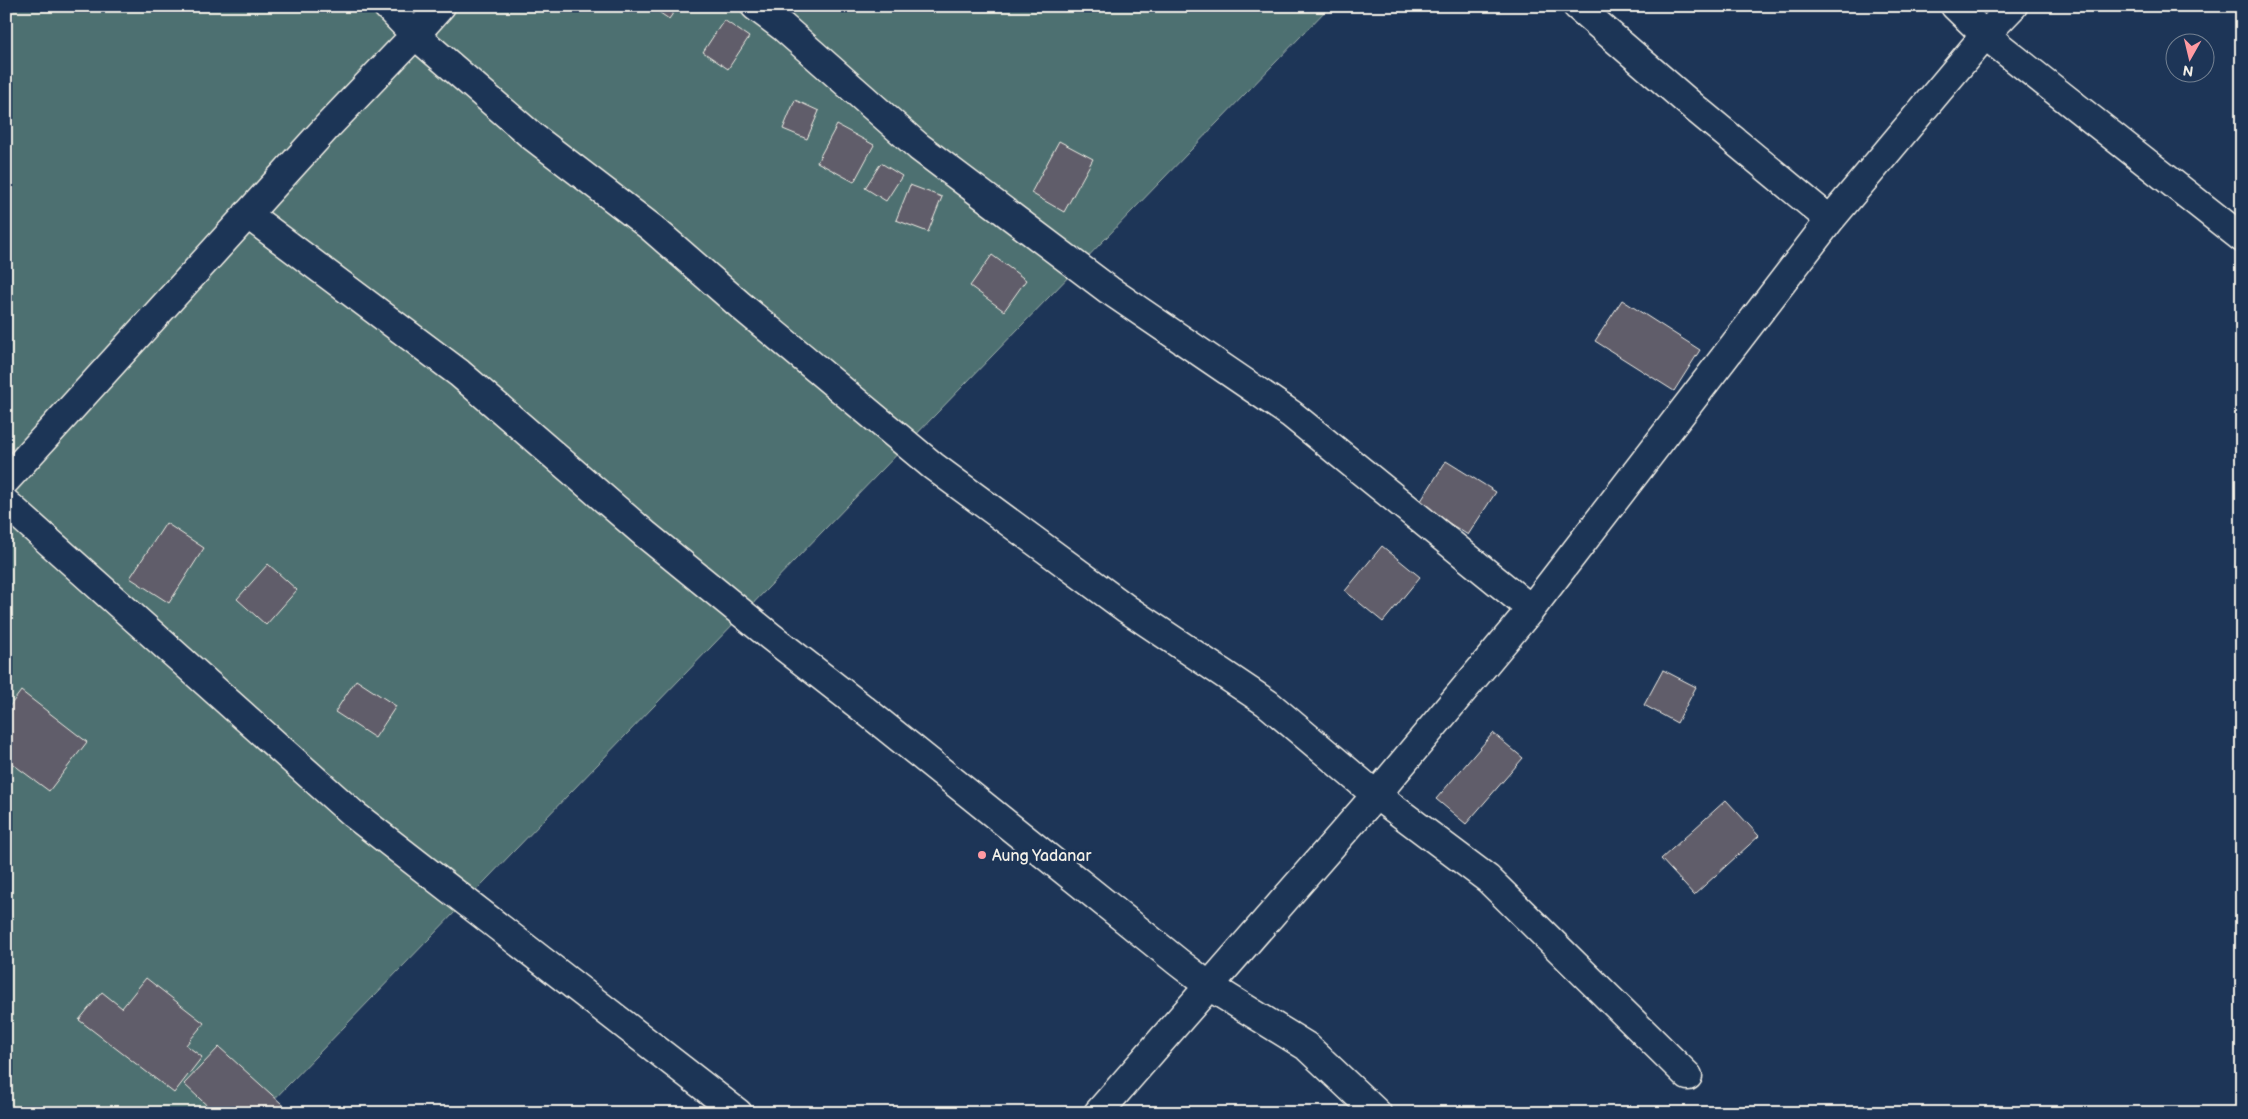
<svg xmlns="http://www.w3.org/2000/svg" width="2248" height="1119" font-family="'Balsamiq Sans',sans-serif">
<rect width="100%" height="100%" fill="#1d3557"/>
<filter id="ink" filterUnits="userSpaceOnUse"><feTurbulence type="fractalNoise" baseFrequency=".02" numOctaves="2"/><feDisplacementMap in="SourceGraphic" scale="10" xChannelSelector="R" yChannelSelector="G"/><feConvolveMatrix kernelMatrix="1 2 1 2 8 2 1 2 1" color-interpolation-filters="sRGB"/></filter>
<g filter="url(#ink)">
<path fill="#4d7071" stroke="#a0b0ac" d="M6 6H1330L261 1113H6Z"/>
<path fill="#605d6b" stroke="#f4f1e8" d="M650 6H678L669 19Z
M724 20 749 37 728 69 703 52Z
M795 100 819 111 807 139 783 129Z
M837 125 874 145 854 182 817 162Z
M1059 141 1093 159 1064 212 1031 193Z
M881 163 902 176 886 201 865 188Z
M910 185 942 197 928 232 896 220Z
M992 255 1026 280 1004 311 970 286Z
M1622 300 1700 350 1674 391 1595 341Z
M1446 461 1496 492 1468 535 1419 504Z
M166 523 204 548 169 603 130 578Z
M1382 546 1420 577 1383 622 1345 591Z
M268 564 297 590 266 625 237 599Z
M1663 670 1696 687 1677 723 1644 705Z
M356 680 396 706 375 738 335 712Z
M21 691 87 742 49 791 6 759V711Z
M1493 733 1523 758 1466 824 1436 799Z
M1726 800 1759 836 1694 895 1661 859Z
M146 978 204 1023 186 1045 202 1057 174 1093 79 1020 102 992 122 1008Z
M219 1047 292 1113H215L184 1084Z"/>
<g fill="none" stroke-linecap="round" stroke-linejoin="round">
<g stroke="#f4f1e8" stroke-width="31">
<path id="street" d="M441 6 415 35 532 136 652 228 740 305 933 466 1127 609 1267 703 1376 795 1488 879 1688 1076
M755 6 783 27 919 147 1109 290 1291 414 1531 609
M1577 6 1696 109 1830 220
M1955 6 1985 35 2242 238
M247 214 459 373 645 534 770 636 861 707 1178 962 1209 986 1306 1046 1377 1113
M6 480 326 128 415 35 387 6
M6 503 352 813 738 1113
M1098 1113 1376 795 1531 609 1830 220 1985 35 2013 6"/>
</g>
<use href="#street" stroke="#1d3557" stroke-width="28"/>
</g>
</g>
<circle fill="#ff9aa2" stroke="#1d3557" stroke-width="2" cx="982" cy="855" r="5"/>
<g text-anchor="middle" stroke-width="5" stroke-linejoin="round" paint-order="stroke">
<g font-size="16" fill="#f4f1e8" stroke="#1d3557" text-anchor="start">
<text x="992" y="861">Aung Yadanar</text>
</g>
</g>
<rect width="2248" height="1119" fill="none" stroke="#1d3557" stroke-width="25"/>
<rect x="12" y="12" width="2223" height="1094" fill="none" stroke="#f4f1e8" stroke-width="2" filter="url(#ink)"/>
<g transform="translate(2190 58) rotate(188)"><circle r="24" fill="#1d3557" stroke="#738091"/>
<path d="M0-4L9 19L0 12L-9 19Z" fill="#ff9aa2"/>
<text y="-8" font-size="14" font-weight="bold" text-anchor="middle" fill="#f4f1e8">N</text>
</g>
</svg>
